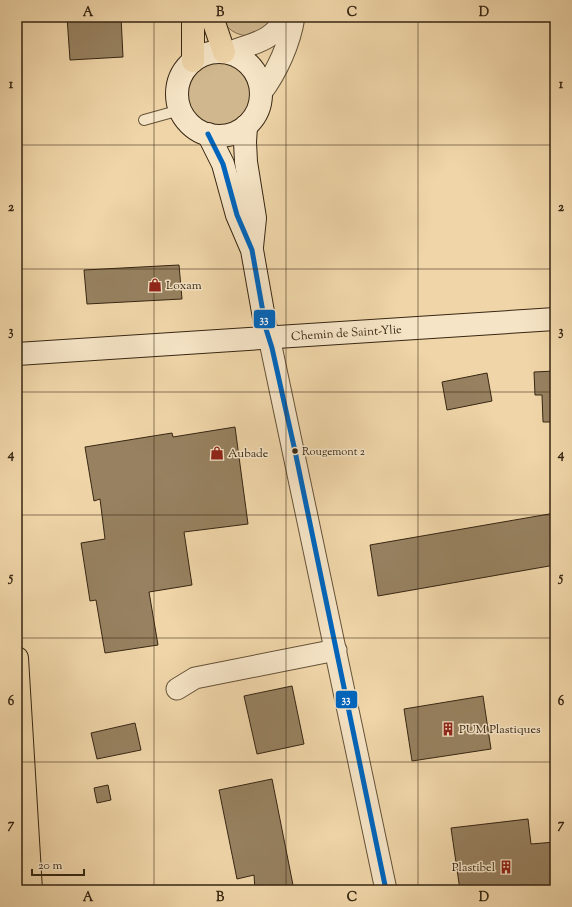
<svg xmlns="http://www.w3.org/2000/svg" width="572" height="907" font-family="'Sorts Mill Goudy',serif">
<rect width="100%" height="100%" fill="#efd5a8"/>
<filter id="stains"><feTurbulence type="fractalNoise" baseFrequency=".005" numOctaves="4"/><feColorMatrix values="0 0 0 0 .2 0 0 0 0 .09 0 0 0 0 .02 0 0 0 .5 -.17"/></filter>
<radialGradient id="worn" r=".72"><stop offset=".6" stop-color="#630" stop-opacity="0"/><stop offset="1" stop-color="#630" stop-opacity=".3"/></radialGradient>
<path fill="#d0b78e" stroke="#846e50" d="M220 17H279L252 36C236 36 228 30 220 17Z
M188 94a32 32 0 1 1 64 0a32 32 0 1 1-64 0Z"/>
<path fill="#978160" stroke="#372612" d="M67 17H121L123 57 70 60Z
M179 265 182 299 87 304 84 270Z
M555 371V422H543L542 395H535L534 372Z
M487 373 492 401 447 410 442 382Z
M235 427 248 524 184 532 192 585 149 592 158 645 105 653 96 600 90 601 81 543 105 539 100 499 94 501 85 447 172 433 173 437Z
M555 513V565L378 596 370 545Z
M292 686 304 744 257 754 244 696Z
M483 696 491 749 412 761 404 709Z
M135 723 141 750 97 759 91 733Z
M272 779 294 890H255L254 875 237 879 219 790Z
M108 785 111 800 97 803 94 788Z
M528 819 531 844 555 842V890H460L451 828Z"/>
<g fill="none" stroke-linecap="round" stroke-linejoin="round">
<g stroke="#655238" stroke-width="12">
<path id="lane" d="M144 120 180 110"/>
</g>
<g stroke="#655238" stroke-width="23">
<path id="street" d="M228 53C258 41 267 44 288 17
M261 93C277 72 290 43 294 17
M269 337 386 890
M177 689 195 678 336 650"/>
</g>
<g stroke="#372612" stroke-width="24">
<g id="secondary">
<circle cx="219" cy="94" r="42"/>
<path d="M246 126 245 142 246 162 255 218 252 247"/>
<path d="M208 134 223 164 237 215 252 250 266 329 269 337"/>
<path id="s1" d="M17 354 555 319"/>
</g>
</g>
<g stroke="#372612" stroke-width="24">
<path id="primary" d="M193 17V61
M212 17 224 52
M17 658 31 890"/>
</g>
<use href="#lane" stroke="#f5e4c6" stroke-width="10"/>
<use href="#street" stroke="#f5e4c6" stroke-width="21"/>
<use href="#secondary" stroke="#f5e4c6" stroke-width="22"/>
<use href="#primary" stroke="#efd5a8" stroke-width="22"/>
<g stroke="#f5e4c6" stroke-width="8">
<path id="bus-1" d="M208 134 223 164 237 215 252 250 266 329 272 348 295 451 386 890"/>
</g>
<use href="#bus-1" stroke="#0065bd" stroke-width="5"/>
</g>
<path fill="none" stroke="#372612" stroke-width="1" stroke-opacity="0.55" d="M154 17V890M286 17V890M418 17V890M17 145H555M17 269H555M17 392H555M17 515H555M17 638H555M17 762H555"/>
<defs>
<g id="shop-bare" transform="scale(1.08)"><path d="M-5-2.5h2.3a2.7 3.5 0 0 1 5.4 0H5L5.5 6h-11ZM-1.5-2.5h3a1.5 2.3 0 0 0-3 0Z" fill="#8f2418" stroke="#f5e4c6" stroke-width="2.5" paint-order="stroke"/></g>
<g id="building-bare" transform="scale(1.08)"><path d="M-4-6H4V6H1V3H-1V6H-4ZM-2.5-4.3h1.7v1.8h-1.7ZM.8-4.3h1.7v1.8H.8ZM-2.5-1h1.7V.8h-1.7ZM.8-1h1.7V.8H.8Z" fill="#8f2418" stroke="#f5e4c6" stroke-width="2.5" paint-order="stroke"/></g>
</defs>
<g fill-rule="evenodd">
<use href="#shop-bare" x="155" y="285"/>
<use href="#shop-bare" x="217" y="453"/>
<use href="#building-bare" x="448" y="729"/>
<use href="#building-bare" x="506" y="867"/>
</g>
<circle fill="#372612" stroke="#f5e4c6" stroke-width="1.5" cx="295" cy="451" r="3.5"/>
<g text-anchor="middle" stroke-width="3" stroke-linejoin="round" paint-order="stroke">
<g font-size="11" fill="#372612" stroke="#f5e4c6" text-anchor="start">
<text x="302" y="455">Rougemont 2</text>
</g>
<g font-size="12" fill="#372612" stroke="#f5e4c6" text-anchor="start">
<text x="166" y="289">Loxam</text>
<text x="228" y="457">Aubade</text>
<text x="459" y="733">PUM Plastiques</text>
<text x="495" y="871" text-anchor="end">Plastibel</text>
</g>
<g font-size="12" fill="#372612" stroke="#f5e4c6">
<text dy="4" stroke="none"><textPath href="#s1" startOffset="330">Chemin de Saint-Ylie</textPath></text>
</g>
</g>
<g stroke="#f5e4c6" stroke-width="1.5">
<rect x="253" y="309" width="23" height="20" rx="4" fill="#0065bd"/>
<rect x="335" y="690" width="23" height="19" rx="4" fill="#0065bd"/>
</g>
<g font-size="11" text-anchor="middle" font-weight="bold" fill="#fff">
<text x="264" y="323">33</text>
<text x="346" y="703">33</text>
</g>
<rect width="572" height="907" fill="none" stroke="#efd5a8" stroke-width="44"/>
<path d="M32 869v6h52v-6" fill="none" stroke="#372612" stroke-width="2"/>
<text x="38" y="869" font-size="12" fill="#372612" stroke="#f5e4c6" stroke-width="3" paint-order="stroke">20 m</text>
<rect x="22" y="22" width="528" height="863" fill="none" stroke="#372612" stroke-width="1.5"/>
<g font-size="13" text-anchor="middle" font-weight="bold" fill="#372612">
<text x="88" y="16">A</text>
<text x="220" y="16">B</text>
<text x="352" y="16">C</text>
<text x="484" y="16">D</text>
<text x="11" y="88">1</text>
<text x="561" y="88">1</text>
<text x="11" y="211">2</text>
<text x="561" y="211">2</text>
<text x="11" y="335">3</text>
<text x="561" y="335">3</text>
<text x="11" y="458">4</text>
<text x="561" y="458">4</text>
<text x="11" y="581">5</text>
<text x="561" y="581">5</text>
<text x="11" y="705">6</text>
<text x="561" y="705">6</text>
<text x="11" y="828">7</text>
<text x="561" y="828">7</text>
<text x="88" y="901">A</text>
<text x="220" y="901">B</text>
<text x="352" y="901">C</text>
<text x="484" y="901">D</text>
</g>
<rect width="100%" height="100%" filter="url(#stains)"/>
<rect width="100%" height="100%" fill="url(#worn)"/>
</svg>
